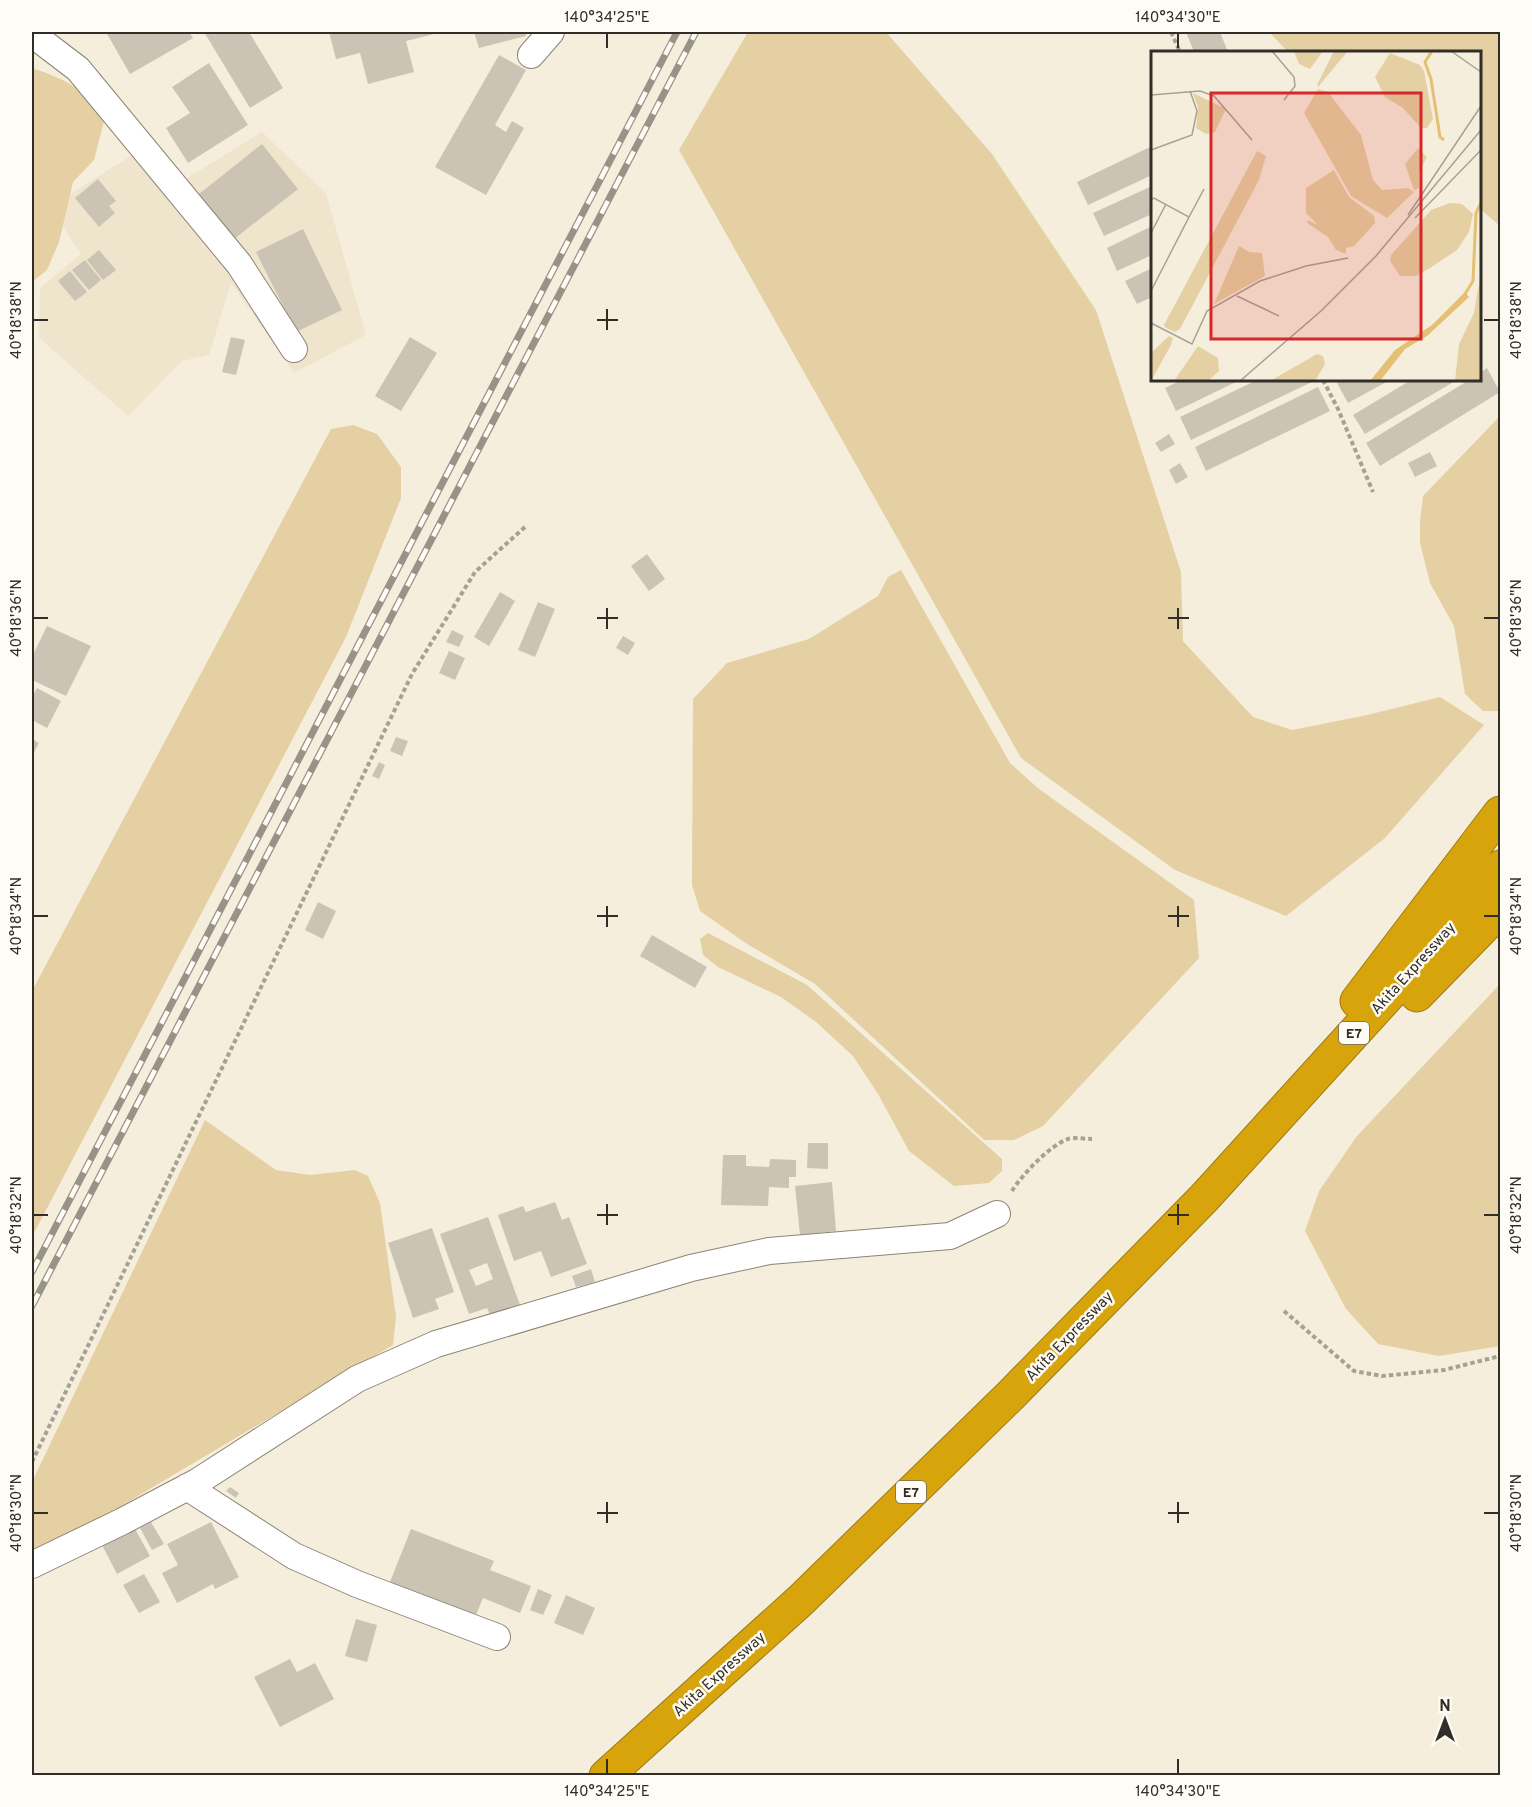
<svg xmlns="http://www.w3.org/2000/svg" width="1532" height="1807" font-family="Overpass,sans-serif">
<rect width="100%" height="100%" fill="#f6eedd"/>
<path fill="#efe4cc" d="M262 132 326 193 366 335 294 373 231 283 209 355 182 361 128 416 39 338 40 288 81 254 50 207 151 143 184 180Z"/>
<path fill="#e4d0a3" d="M748 32H886L992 154 1096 310 1181 572 1183 641 1253 717 1292 730 1367 715 1440 697 1484 725 1385 838 1286 916 1175 870 1021 758 679 150Z
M1269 32H1500V226L1480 209V52H1288Z
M32 68C62 78 87 89 105 117L94 160 73 182 59 242 47 270 32 282Z
M1500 416V711H1483L1465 694 1454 626 1430 583 1420 543V522L1423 496Z
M353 425 377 434 401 467V498L346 637 32 1237V991L331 429Z
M901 570 1010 763 1039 789 1194 900 1199 958 1043 1126 1014 1140H984L815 984 747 944 700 911 692 885 693 699 727 663 809 639 878 596 888 577Z
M708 933 807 985 1002 1159V1171L989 1183 954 1186 909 1151 878 1094 853 1056 816 1022 781 997 718 967 703 955 700 939Z
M1500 984V1346L1439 1356 1378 1344 1346 1309 1305 1231 1319 1191 1357 1136Z
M205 1120 276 1170 310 1175 355 1170 368 1176 380 1203 396 1317 393 1345 40 1554 32 1551V1482Z"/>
<path fill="#cbc4b4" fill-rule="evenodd" d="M106 32H189L193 38 130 74Z
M204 32H249L283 88 250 108Z
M329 32H442L406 41 414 72 368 84 360 53 336 59Z
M474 32H525L526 36 479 48Z
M1186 32H1220L1228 52H1194Z
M499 55 526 70 495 125 506 132 512 121 524 128 486 195 435 167Z
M209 63 248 125 188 163 166 128 190 113 172 87Z
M262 144 298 189 234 239 199 194Z
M1152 146V175L1088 205 1077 182Z
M98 179 116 201 109 206 115 213 99 227 75 198Z
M1152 186V214L1104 236 1093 213Z
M1152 226V255L1117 271 1107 248Z
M303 229 342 310 296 332 256 252Z
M99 250 116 270 103 280 87 260Z
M85 260 101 280 89 290 72 270Z
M1152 268V297L1137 304 1125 281Z
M70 271 87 292 75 301 58 281Z
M231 337 245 340 236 375 222 372Z
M410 337 437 353 401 411 375 396Z
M1487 368 1500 392 1380 466 1366 443 1469 380H1480V373Z
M1182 380H1240L1176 411 1165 388Z
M1257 380H1316L1191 440 1180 417Z
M1344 380H1390L1348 403 1337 383Z
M1411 380H1457L1365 434 1353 415Z
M1318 387 1330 411 1206 471 1195 447Z
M1169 434 1175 444 1161 452 1155 443Z
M1430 452 1437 466 1415 477 1408 463Z
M1180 463 1188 477 1176 484 1169 470Z
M647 554 665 579 649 591 631 566Z
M500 592 515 601 489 646 474 637Z
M538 602 555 609 535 657 518 650Z
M47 626 91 646 66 696 32 680V657Z
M452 630 464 636 459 647 446 642Z
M623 636 635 643 628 655 616 648Z
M449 651 465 658 455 680 439 673Z
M37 688 61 701 47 728 32 720V697Z
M396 737 408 741 402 756 390 751Z
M32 739 39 743 32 756Z
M379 762 385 765 379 779 372 776Z
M318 902 336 911 323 939 305 930Z
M652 935 707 967 695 988 640 956Z
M808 1143H828V1169L807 1168Z
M723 1155H746V1166L769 1167 770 1159 796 1160V1177H789V1188L769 1187 768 1206 721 1205Z
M832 1182 836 1231 800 1235 795 1186Z
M555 1202 562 1220 569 1217 587 1264 551 1277 541 1251 514 1261 498 1215 523 1206 526 1212Z
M488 1217 520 1305 490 1315 487 1308 469 1314 440 1234ZM487 1263 493 1279 476 1286 469 1270Z
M432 1228 454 1292 435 1299 439 1309 413 1318 388 1243Z
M591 1269 595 1282 576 1287 572 1276Z
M230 1487 239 1493 236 1498 226 1491Z
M151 1522 164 1544 152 1550 140 1528Z
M211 1522 239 1577 215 1589 213 1584 177 1603 162 1573 178 1565 167 1544Z
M134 1527 150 1556 117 1574 102 1545Z
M411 1529 494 1561 490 1570 531 1586 520 1613 483 1598 473 1622 439 1602 390 1582Z
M144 1574 160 1602 139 1613 123 1585Z
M538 1589 552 1595 543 1615 530 1610Z
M566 1595 595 1608 583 1635 554 1623Z
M356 1619 377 1625 367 1662 345 1656Z
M290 1659 297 1672 315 1663 334 1699 280 1727 254 1677Z"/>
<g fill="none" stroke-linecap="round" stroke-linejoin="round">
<g stroke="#8c8576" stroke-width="28">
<path id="minor" d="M32 34 78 69 239 264 294 349
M531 55 551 32
M187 1487 294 1556 357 1584 497 1637
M32 1565 123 1521 197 1482 357 1379 436 1344 691 1268 769 1251 950 1236 997 1214"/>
</g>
<g stroke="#9d7b15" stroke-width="35">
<path id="motorway" d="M1417 995 1500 910
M1357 1001 1500 813
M606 1776 801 1600 1011 1395 1205 1197 1445 933 1500 867"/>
</g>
<path stroke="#a7a194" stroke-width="4" stroke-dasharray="4.5 3" stroke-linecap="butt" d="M1171 32 1180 52
M1323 380 1338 409 1373 492
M1012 1191C1021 1176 1050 1145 1068 1139 1074 1137 1085 1139 1092 1139
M1284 1311 1354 1371 1382 1376 1444 1370 1500 1356
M32 1462 412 674 475 572 525 527"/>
<use href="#minor" stroke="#fff" stroke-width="26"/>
<use href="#motorway" stroke="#d7a50b" stroke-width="33"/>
<g stroke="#999387" stroke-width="7">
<path id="rail" d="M32 1272 677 32
M32 1306 696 32"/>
</g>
<use href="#rail" stroke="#fffbf5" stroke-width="4.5" stroke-dasharray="14" stroke-linecap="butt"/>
</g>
<path fill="none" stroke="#312e28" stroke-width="2" d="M607 33V48M1178 33V48M607 309V330M33 320H48M597 320H618M1484 320H1499M607 608V629M1178 608V629M33 618H48M597 618H618M1168 618H1189M1484 618H1499M607 906V927M1178 906V927M33 916H48M597 916H618M1168 916H1189M1484 916H1499M607 1204V1225M1178 1204V1225M33 1215H48M597 1215H618M1168 1215H1189M1484 1215H1499M607 1502V1523M1178 1502V1523M33 1513H48M597 1513H618M1168 1513H1189M1484 1513H1499M607 1759V1774M1178 1759V1774"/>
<g text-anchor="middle" stroke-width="5" stroke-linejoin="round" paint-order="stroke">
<g fill="#fffbf5" stroke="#6f6c66" stroke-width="1.5">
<rect x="1339" y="1022" width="30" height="22" rx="4.5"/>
<rect x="896" y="1481" width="30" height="22" rx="4.5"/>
</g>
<g font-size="14" font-weight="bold" fill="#312e28">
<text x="1354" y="1038">E7</text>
<text x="911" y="1497">E7</text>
</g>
<g font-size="15" fill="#312e28" stroke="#fffbf5">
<text transform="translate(1413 968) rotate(-48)" y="5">Akita Expressway</text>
<text transform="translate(1069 1336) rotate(-46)" y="5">Akita Expressway</text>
<text transform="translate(719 1674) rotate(-42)" y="5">Akita Expressway</text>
</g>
</g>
<g transform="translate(1151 51)">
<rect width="330" height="330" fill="#f6eedd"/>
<path d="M143 0H172L159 18 148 13ZM183 0H197L167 36 166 34ZM239 2 269 14 273 20 282 68 276 77H270L252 57 234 46 224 26ZM167 38 177 41 210 84 222 129 231 139 257 137 263 141 236 167 200 145 153 62ZM42 42 75 58 64 81 55 83 45 77 47 57ZM267 97 276 106 268 121V137L263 139 254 113ZM106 100 115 105 108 129 29 278 24 281 15 277 13 274ZM183 119 198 146 223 165 224 172 203 195 195 197V203L185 199 177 186 156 172 157 169 167 174 155 162V137ZM299 152 311 153 322 163 318 181 306 199 279 217 265 225H249L239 210 240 204 280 159ZM88 195 98 201 111 202 114 225 63 253ZM330 220V330H304L308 293 323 262ZM18 285 22 287 20 294 0 330V302ZM47 295 67 307 68 320 57 330H23ZM166 303 172 305 174 313 164 330H119Z" fill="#e4d0a3"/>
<path d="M314 241 318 246 276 285 254 298 229 330H219L244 299 281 274Z" fill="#e3c073"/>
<path fill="none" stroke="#e3c073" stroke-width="3" d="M281 0 274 11 280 28 289 86 293 89M309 251 322 230 325 162 330 152"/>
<path fill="none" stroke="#a7a195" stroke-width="1.5" d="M121 0 143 26 144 35 133 49M300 0 330 21M0 44 49 40 63 45 101 89M0 99 41 84 46 60 39 40M0 149 3 147 38 166 0 240M257 164 330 55M38 166 53 138M264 167 330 99M0 182 15 153M86 245 128 265M0 272 41 293 56 260 109 230 155 215 197 207M89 330 170 260 225 205 330 79"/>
<path fill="#d62828" fill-opacity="0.15" stroke="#d62828" stroke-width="3" d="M60 42H270V288H60Z"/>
<rect width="330" height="330" fill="none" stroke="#312e28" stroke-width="3"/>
</g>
<rect width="1532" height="1807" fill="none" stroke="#fffbf5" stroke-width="66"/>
<g transform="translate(1445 1720)" stroke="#fffbf5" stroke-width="4.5" paint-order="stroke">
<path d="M0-4.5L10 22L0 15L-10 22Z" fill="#312e28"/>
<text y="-9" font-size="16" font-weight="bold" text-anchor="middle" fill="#312e28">N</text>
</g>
<rect x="33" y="33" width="1466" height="1741" fill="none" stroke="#312e28" stroke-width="2"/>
<g font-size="15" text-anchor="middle" fill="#312e28">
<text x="607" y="22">140°34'25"E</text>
<text x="1178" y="22">140°34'30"E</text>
<text transform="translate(16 320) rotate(-90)" y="5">40°18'38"N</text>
<text transform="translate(1516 320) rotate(-90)" y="5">40°18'38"N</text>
<text transform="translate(16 618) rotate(-90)" y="5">40°18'36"N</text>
<text transform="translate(1516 618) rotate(-90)" y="5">40°18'36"N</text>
<text transform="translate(16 916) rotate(-90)" y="5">40°18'34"N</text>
<text transform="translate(1516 916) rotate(-90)" y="5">40°18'34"N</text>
<text transform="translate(16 1215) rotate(-90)" y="5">40°18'32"N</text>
<text transform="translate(1516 1215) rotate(-90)" y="5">40°18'32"N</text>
<text transform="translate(16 1513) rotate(-90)" y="5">40°18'30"N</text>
<text transform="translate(1516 1513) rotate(-90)" y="5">40°18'30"N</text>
<text x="607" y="1796">140°34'25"E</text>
<text x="1178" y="1796">140°34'30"E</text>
</g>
</svg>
